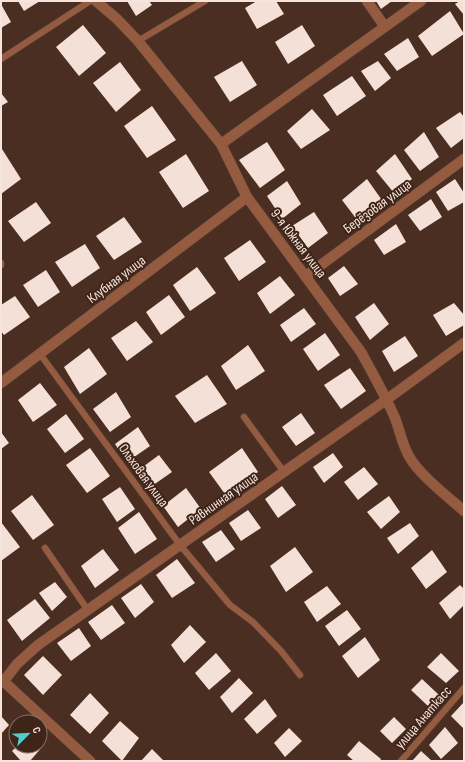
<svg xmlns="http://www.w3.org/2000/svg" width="465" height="762" font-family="'Sofia Sans Condensed',sans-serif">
<rect width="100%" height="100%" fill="#4a2e22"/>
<path fill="#f5e0d7" d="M18 1H40L24 11Z
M127 1H149L152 5 136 16Z
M257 1H276L284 14 257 29 245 8Z
M376 1H392L381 9Z
M460 1H464V15L455 4Z
M1 4 11 22 1 28Z
M450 11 464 34 432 56 418 36Z
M83 25 106 53 79 76 56 47Z
M302 25 315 46 288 64 275 42Z
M408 38 419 57 397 71 384 54Z
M242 61 257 85 230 102 214 77Z
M378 61 391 78 375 91 361 71Z
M120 62 141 90 116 112 93 83Z
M352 76 366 96 337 116 323 95Z
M1 93 8 102 1 106Z
M152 106 176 140 147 158 124 126Z
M312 109 330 130 301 149 287 131Z
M460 112 464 117V138L451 148 436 128Z
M424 132 439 157 420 171 404 150Z
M267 142 285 170 260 188 239 160Z
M2 149 21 179 1 194V150Z
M186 154 209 191 183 208 159 172Z
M395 154 412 179 394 193 376 171Z
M367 179 384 203 358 221 342 200Z
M455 179 464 193V202L448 211 436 192Z
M287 181 301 204 282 219 267 196Z
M431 199 442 217 420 231 408 215Z
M36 202 51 223 24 242 8 221Z
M314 212 328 233 308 248 292 226Z
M124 217 142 242 114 260 96 236Z
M396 224 406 242 384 255 374 240Z
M250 240 266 262 239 281 224 258Z
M85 244 100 268 72 287 55 262Z
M344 266 358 284 340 296 328 278Z
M197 267 216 293 190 311 173 285Z
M46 270 60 292 38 307 23 285Z
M280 276 295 295 270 314 257 293Z
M169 295 185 317 161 335 146 312Z
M15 296 30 317 4 335 1 331V305Z
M374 303 389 324 370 340 355 317Z
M454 303 464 315V325L446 336 433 315Z
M304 308 316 324 291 342 280 325Z
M136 321 153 342 127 361 111 338Z
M325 333 340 355 318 371 303 349Z
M405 336 418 356 394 372 382 351Z
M248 345 265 371 236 390 221 366Z
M89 348 107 374 80 394 64 367Z
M350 368 366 391 341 409 324 385Z
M207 375 227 404 195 423 175 396Z
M40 383 57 405 33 422 18 400Z
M116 392 131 417 110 432 93 409Z
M301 413 315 433 296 446 282 427Z
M66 414 84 439 65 453 47 429Z
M138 427 150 446 127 462 115 444Z
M1 432 9 443 1 449Z
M90 448 110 476 87 493 66 465Z
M242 448 258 472 225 494 209 472Z
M333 453 343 467 324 483 313 467Z
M159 455 172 472 149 488 136 472Z
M364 467 378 484 358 500 344 482Z
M282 486 296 505 278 518 265 499Z
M120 487 135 509 117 522 102 499Z
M186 488 201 509 178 527 163 506Z
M32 495 54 525 33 540 11 511Z
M389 496 400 512 381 529 367 512Z
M248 510 261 528 241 541 229 523Z
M139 512 157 539 135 554 118 528Z
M1 522 20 547 1 561Z
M410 523 419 536 398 554 387 538Z
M221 530 235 549 216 562 202 542Z
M295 547 313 572 286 592 270 566Z
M103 549 119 570 95 588 81 566Z
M432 550 447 572 426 589 411 568Z
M177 559 195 583 172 598 156 575Z
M55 582 67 597 52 611 39 593Z
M141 584 154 602 135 618 121 598Z
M460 585 464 589V605L450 619 439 603Z
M327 586 341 604 317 622 304 602Z
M35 599 50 618 22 641 7 620Z
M112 605 125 623 101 640 88 622Z
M347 610 361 629 339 646 325 626Z
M190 625 206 642 184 663 171 645Z
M79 628 91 646 71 661 57 643Z
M365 637 380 660 358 678 342 656Z
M216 653 231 671 209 690 195 673Z
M441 653 459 671 446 683 427 667Z
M43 656 62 675 43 695 24 675Z
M239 678 253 693 232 713 220 697Z
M422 679 439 695 429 707 411 690Z
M90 693 109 713 90 734 70 715Z
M265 699 277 716 257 734 244 719Z
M464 702V729L451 716Z
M1 716 9 725 1 734Z
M394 717 406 729 392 743 380 731Z
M120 721 139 738 122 761 102 741Z
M445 727 458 743 441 759 429 745Z
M289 728 302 741 285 757 274 743Z
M359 741 381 759 380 761H354L347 755Z
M40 745 42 747 30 761H21L12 751 17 746H40Z
M152 749 164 761H141Z
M421 751 432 761H412Z"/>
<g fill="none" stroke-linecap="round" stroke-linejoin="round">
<g stroke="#664b40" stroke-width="7">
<path id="lane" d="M138 41 205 1
M1 59 90 1
M1 263V265
M40 354 180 545 230 605 253 622 281 651 300 675
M244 417 284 472
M45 548 87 609
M401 761 464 688"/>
</g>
<g stroke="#664b40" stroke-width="11">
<path id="street" d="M96 1 117 19 138 41 221 144 247 197 361 352C373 374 385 395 395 418 400 431 402 445 410 458 420 475 448 497 464 511
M367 1 385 27
M221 144 421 1
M306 276 464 159
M1 383 247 197
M1 679 90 761
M4 681 17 664 38 645 386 400 464 343"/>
</g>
<use href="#lane" stroke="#945b41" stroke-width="6"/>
<use href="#street" stroke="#945b41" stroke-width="10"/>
</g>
<g text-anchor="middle" stroke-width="4" stroke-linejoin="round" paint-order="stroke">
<g font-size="14" fill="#f7e4dc" stroke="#3f2418">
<text transform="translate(377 206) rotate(-36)" y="5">Берёзовая улица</text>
<text transform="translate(299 243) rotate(53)" y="5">9-я Южная улица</text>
<text transform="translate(116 279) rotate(-37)" y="5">Клубная улица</text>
<text transform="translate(144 475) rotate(54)" y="5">Ольховая улица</text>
<text transform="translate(223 498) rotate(-35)" y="5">Равнинная улица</text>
<text transform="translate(423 717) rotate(-49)" y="5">улица Анаткасс</text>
</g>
</g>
<rect width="465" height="762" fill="none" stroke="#f7e4dc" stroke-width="4"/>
<g transform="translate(28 734) rotate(66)"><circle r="19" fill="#3f2418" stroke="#897166"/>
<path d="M0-3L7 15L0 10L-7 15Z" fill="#52cdcc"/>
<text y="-6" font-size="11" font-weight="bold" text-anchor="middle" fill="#f7e4dc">С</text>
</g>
</svg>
